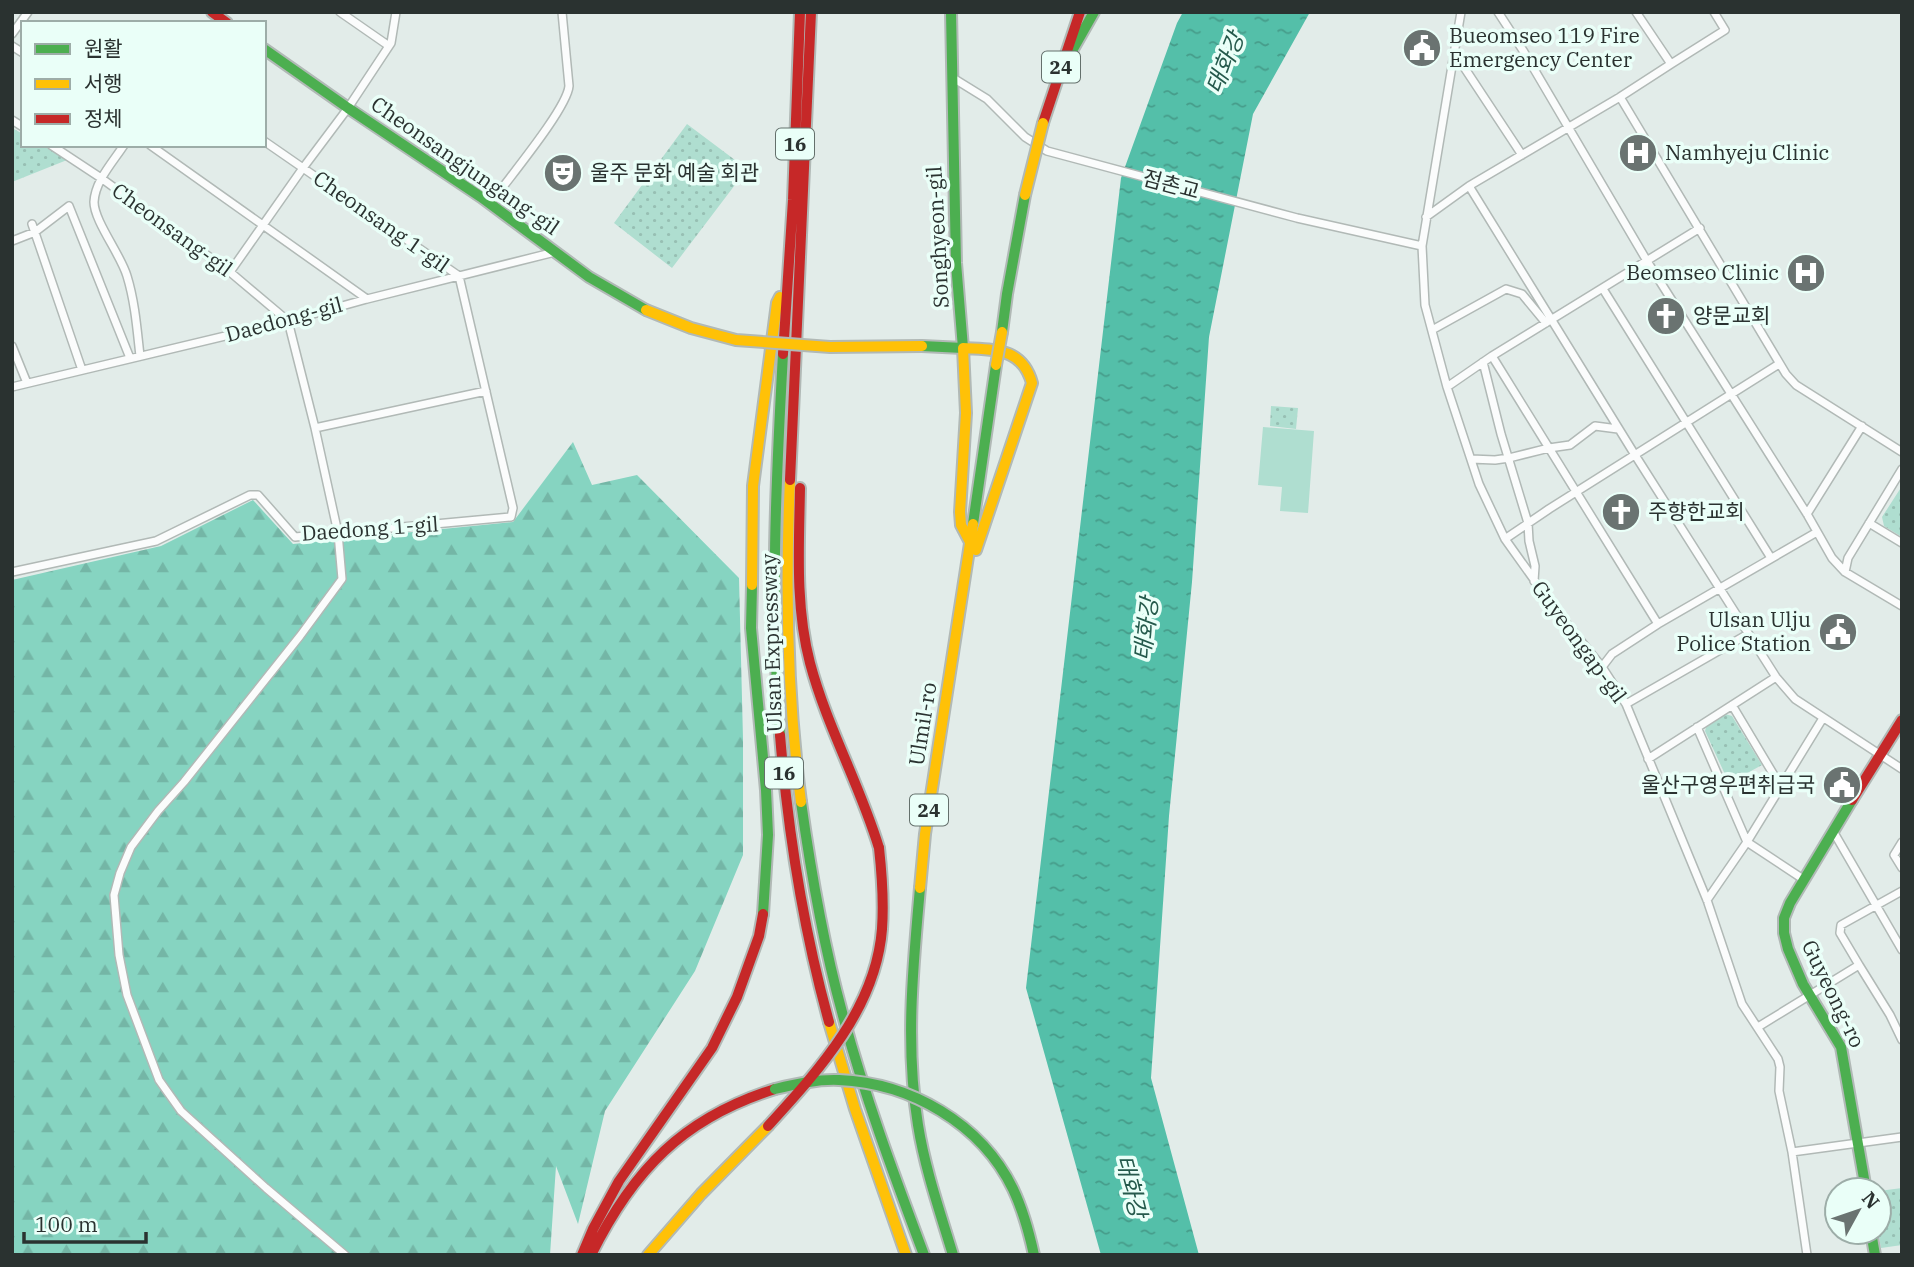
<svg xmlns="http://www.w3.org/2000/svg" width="1914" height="1267" font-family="'IBM Plex Serif','Noto Sans KR',serif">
<defs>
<pattern id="grass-dots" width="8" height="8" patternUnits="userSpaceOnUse" patternTransform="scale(1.75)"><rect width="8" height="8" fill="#afded0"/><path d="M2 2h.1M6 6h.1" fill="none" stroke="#97bfb3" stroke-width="1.8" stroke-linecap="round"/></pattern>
<pattern id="forest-firs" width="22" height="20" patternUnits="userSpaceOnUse" patternTransform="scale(1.75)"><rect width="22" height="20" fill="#86d4c1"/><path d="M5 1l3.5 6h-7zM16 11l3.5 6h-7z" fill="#74b6a6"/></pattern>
<pattern id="water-ripples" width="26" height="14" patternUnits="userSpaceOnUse" patternTransform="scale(1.75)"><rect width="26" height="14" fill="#54bfa9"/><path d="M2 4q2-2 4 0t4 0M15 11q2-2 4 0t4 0" fill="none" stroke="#469c8a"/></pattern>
</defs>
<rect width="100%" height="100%" fill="#e2ece9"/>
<path fill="url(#grass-dots)" d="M687 124 747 169 672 268 614 223Z
M12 128 23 134V145H42L67 160 12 182Z
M1271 406 1298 408 1296 429 1270 426Z
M1902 486V537L1884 526 1882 517Z
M1725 714 1732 716 1762 765 1729 783 1705 731 1707 724Z
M1902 1188V1245L1881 1248 1878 1232 1879 1191Z"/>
<path fill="url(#forest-firs)" d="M573 442 592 485 637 475 739 578 743 739V855L695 971 605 1111 578 1224 556 1166 550 1255H12V580L161 546 253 500 293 544 513 522Z"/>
<path fill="#afded0" d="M1263 427 1314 431 1308 513 1280 511 1282 487 1258 485Z"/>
<path fill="url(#water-ripples)" d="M1183 12H1310L1253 114 1209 337 1192 582 1169 816 1151 1078 1199 1255H1101L1026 988 1121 178 1177 23Z"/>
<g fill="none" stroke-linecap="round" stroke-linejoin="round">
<g stroke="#b1b9b6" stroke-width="10">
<path id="street" d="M340 12 389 46
M1461 12 1422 246 1425 305 1447 387 1479 484 1505 539 1555 609 1602 667 1626 704 1707 900 1742 1004 1778 1059 1780 1067 1779 1091 1792 1152 1902 1137
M1498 12 1524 52 1647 261 1807 514 1832 558 1845 572 1902 606
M1636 12 1671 64 1620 97 1786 374 1796 385 1902 452
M12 34 28 12
M12 46 23 53
M1454 52 1522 155
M1671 64 1725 30 1714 12
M953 78 987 99 1025 137 1047 151 1297 218 1422 246
M12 120 23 127
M51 145 101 178 230 272 288 321 315 428 338 533 342 579 300 636 184 782 158 811 131 847 120 873 114 895 119 955 127 995 159 1080 181 1111 266 1188 345 1255
M124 145C113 162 95 181 94 202 94 221 121 255 127 276 135 302 137 329 140 356
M150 145 367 299
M1469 186 1635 455 1776 677 1795 699 1902 769
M491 203C507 180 567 109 569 86L562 12
M1426 217 1469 186 1620 97
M32 224 82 370
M12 241 35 232 69 206 130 358
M230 272 303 168 348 108 391 43 396 12
M1603 289 1771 558
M1432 330 1506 289 1522 294 1546 323
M12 346 27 383
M1492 356 1658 624
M1483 362 1501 434 1528 523 1529 541 1535 566 1534 581
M12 387 288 321 367 299 555 252
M1447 387 1492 356 1700 228
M315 428 486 391
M1471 459 1495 460 1509 458 1549 448 1570 445 1595 426 1618 429
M1807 514 1862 426
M1869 523 1902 543
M1505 539 1549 509 1779 364
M12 572 156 541 250 495H258L295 537 511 517 513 508 459 276 264 141
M1845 572 1848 558 1902 469
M1602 667 1612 654 1658 624 1817 532
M1626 704 1748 634
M1732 705 1781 787
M1697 727 1747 842
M1648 759 1776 677
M1833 831 1902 950
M1747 842 1803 879
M1902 842 1894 855 1902 868
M1707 900 1747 842 1823 718
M1859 965 1890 1015 1902 1040
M1758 1027 1859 965 1840 933 1841 925 1902 891
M1792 1152 1807 1255"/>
</g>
<g stroke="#b1b9b6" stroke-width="14">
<path id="fast" d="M264 49 348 108 481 197 589 277 646 310
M1073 49 1094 12
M1002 332 1007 294 1025 195
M922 346 963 348 956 263 951 12
M973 524 996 365
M752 585 751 628 766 790 768 835 763 914
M780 735C770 608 776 480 783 354
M1852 800 1790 903 1784 918V933L1788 949 1803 984 1841 1047 1866 1190
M801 802C811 873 823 943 842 1012 864 1095 894 1175 924 1255
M920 888C913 966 905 1046 918 1125 925 1169 940 1212 953 1255
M1871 1232 1875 1255"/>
</g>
<g stroke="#b1b9b6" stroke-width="14">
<path id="slow" d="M790 480C785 588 787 695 801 802
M971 544 961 525 960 512 966 413 963 348C994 350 1022 347 1032 383L976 550
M752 585 753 486 777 303 780 297
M920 888 925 834 973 524
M829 1022 855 1109 906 1255
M648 1255 701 1194 768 1126"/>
</g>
<g stroke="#b1b9b6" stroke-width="14">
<path id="jam" d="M212 12 227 23
M1043 123 1080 12
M783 354 793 200 800 12
M790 480 811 12
M800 488C799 546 795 606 810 663 827 727 860 785 879 848
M780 735C788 832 803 928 829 1022
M1852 800 1902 720
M582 1255 593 1229 619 1181 712 1048 737 997 759 936 763 914
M591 1255C633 1170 683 1118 775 1089"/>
</g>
<use href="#street" stroke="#fbfcfc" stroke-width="7"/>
<use href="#fast" stroke="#4caf50" stroke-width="10"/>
<use href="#slow" stroke="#ffc107" stroke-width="10"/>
<use href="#jam" stroke="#c62828" stroke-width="10"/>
<g stroke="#b1b9b6" stroke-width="14" stroke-linecap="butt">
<path id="fast-bridge" d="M775 1089C796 1084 818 1079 839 1080 910 1083 981 1123 1013 1189 1023 1210 1029 1232 1034 1255"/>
</g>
<g stroke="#b1b9b6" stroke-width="14" stroke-linecap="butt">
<path id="slow-bridge" d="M1025 195 1043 123
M646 310 691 328 736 340 830 347 922 346
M996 365 1002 332"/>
</g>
<g stroke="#b1b9b6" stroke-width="14" stroke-linecap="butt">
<path id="jam-bridge" d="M768 1126C819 1070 876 1008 882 929 884 901 882 875 879 848"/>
</g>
<use href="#fast-bridge" stroke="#4caf50" stroke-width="10"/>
<use href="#slow-bridge" stroke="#ffc107" stroke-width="10"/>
<use href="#jam-bridge" stroke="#c62828" stroke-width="10"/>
</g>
<defs>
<g id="civic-disc" transform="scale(2.0125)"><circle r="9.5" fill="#6a7371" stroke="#eafff8"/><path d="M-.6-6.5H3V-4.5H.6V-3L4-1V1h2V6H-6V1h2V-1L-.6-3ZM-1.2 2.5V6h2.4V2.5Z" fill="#fff"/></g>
<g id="hospital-disc" transform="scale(2.0125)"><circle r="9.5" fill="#6a7371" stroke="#eafff8"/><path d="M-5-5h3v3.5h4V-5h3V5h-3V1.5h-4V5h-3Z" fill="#fff"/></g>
<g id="theatre-disc" transform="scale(2.0125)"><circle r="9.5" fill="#6a7371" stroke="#eafff8"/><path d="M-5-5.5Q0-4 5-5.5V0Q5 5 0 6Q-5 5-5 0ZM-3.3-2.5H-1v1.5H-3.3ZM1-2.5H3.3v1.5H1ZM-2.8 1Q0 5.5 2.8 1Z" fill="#fff"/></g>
<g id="church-disc" transform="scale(2.0125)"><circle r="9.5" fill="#6a7371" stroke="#eafff8"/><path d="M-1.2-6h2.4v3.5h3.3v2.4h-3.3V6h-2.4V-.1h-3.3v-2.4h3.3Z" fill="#fff"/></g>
</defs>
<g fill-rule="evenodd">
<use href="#civic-disc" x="1422" y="48"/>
<use href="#hospital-disc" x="1638" y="153"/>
<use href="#theatre-disc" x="563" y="173"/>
<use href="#hospital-disc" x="1806" y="273"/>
<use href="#church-disc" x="1666" y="316"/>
<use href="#church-disc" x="1621" y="512"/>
<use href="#civic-disc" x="1838" y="632"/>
<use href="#civic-disc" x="1842" y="785"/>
</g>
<g text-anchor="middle" stroke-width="7" stroke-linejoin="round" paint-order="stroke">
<g fill="#eafff8" stroke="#64706c" stroke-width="2">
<rect x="1042" y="51.5" width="38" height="31" rx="5"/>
<rect x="776" y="128.5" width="38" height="31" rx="5"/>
<rect x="765" y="757.5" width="38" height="31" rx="5"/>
<rect x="910" y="794.5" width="38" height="31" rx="5"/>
</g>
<g font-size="19" font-weight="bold" fill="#2a3230">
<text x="1061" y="74">24</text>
<text x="795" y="151">16</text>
<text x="784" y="780">16</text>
<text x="929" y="817">24</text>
</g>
<g font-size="21" fill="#2a3230" stroke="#eafff8" text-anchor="start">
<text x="1449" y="43">Bueomseo 119 Fire<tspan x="1449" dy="24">Emergency Center</tspan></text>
<text x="1665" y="160">Namhyeju Clinic</text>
<text x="590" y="180">울주 문화 예술 회관</text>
<text x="1779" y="280" text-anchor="end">Beomseo Clinic</text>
<text x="1693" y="323">양문교회</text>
<text x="1648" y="519">주향한교회</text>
<text x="1811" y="627" text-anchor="end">Ulsan Ulju<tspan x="1811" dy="24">Police Station</tspan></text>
<text x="1815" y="792" text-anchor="end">울산구영우편취급국</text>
</g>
<g font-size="21" fill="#2a3230" stroke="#eafff8">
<text transform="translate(465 166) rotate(35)" y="7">Cheonsangjungang-gil</text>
<text transform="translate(1171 185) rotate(15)" y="7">점촌교</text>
<text transform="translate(381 222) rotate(35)" y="7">Cheonsang 1-gil</text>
<text transform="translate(172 230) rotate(36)" y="7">Cheonsang-gil</text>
<text transform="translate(938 237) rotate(-93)" y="7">Songhyeon-gil</text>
<text transform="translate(284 320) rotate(-15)" y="7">Daedong-gil</text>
<text transform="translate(370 529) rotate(-4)" y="7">Daedong 1-gil</text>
<text transform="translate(1579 642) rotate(54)" y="7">Guyeongap-gil</text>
<text transform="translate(772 643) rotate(-92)" y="7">Ulsan Expressway</text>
<text transform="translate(923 724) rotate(-81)" y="7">Ulmil-ro</text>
<text transform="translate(1833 994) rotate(64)" y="7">Guyeong-ro</text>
</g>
<g font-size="23" font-style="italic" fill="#255a4c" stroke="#eafff8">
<text transform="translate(1225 63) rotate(-68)" y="8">태화강</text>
<text transform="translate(1146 629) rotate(-83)" y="8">태화강</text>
<text transform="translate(1131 1186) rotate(76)" y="8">태화강</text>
</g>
</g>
<rect width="1914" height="1267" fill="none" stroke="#2a3230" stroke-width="28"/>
<rect x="21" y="21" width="245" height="126" fill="#eafff8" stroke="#9dada8" stroke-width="2"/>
<rect x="35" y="44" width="35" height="10" fill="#4caf50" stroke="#9dada8" stroke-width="2"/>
<text x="84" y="56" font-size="21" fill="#2a3230">원활</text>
<rect x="35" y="79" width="35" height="10" fill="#ffc107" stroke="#9dada8" stroke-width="2"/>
<text x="84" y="91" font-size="21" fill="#2a3230">서행</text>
<rect x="35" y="114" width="35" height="10" fill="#c62828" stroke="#9dada8" stroke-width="2"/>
<text x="84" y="126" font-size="21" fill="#2a3230">정체</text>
<g transform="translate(1858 1211) rotate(50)"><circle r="33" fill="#eafff8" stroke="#9dada8" stroke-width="2"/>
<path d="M0-5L12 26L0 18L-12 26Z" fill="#6a7371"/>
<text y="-10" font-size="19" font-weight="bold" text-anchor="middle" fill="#2a3230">N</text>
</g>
<path d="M24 1232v10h122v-10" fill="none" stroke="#2a3230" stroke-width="3.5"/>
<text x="35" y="1232" font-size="21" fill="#2a3230" stroke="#eafff8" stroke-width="5" paint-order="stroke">100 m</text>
</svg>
